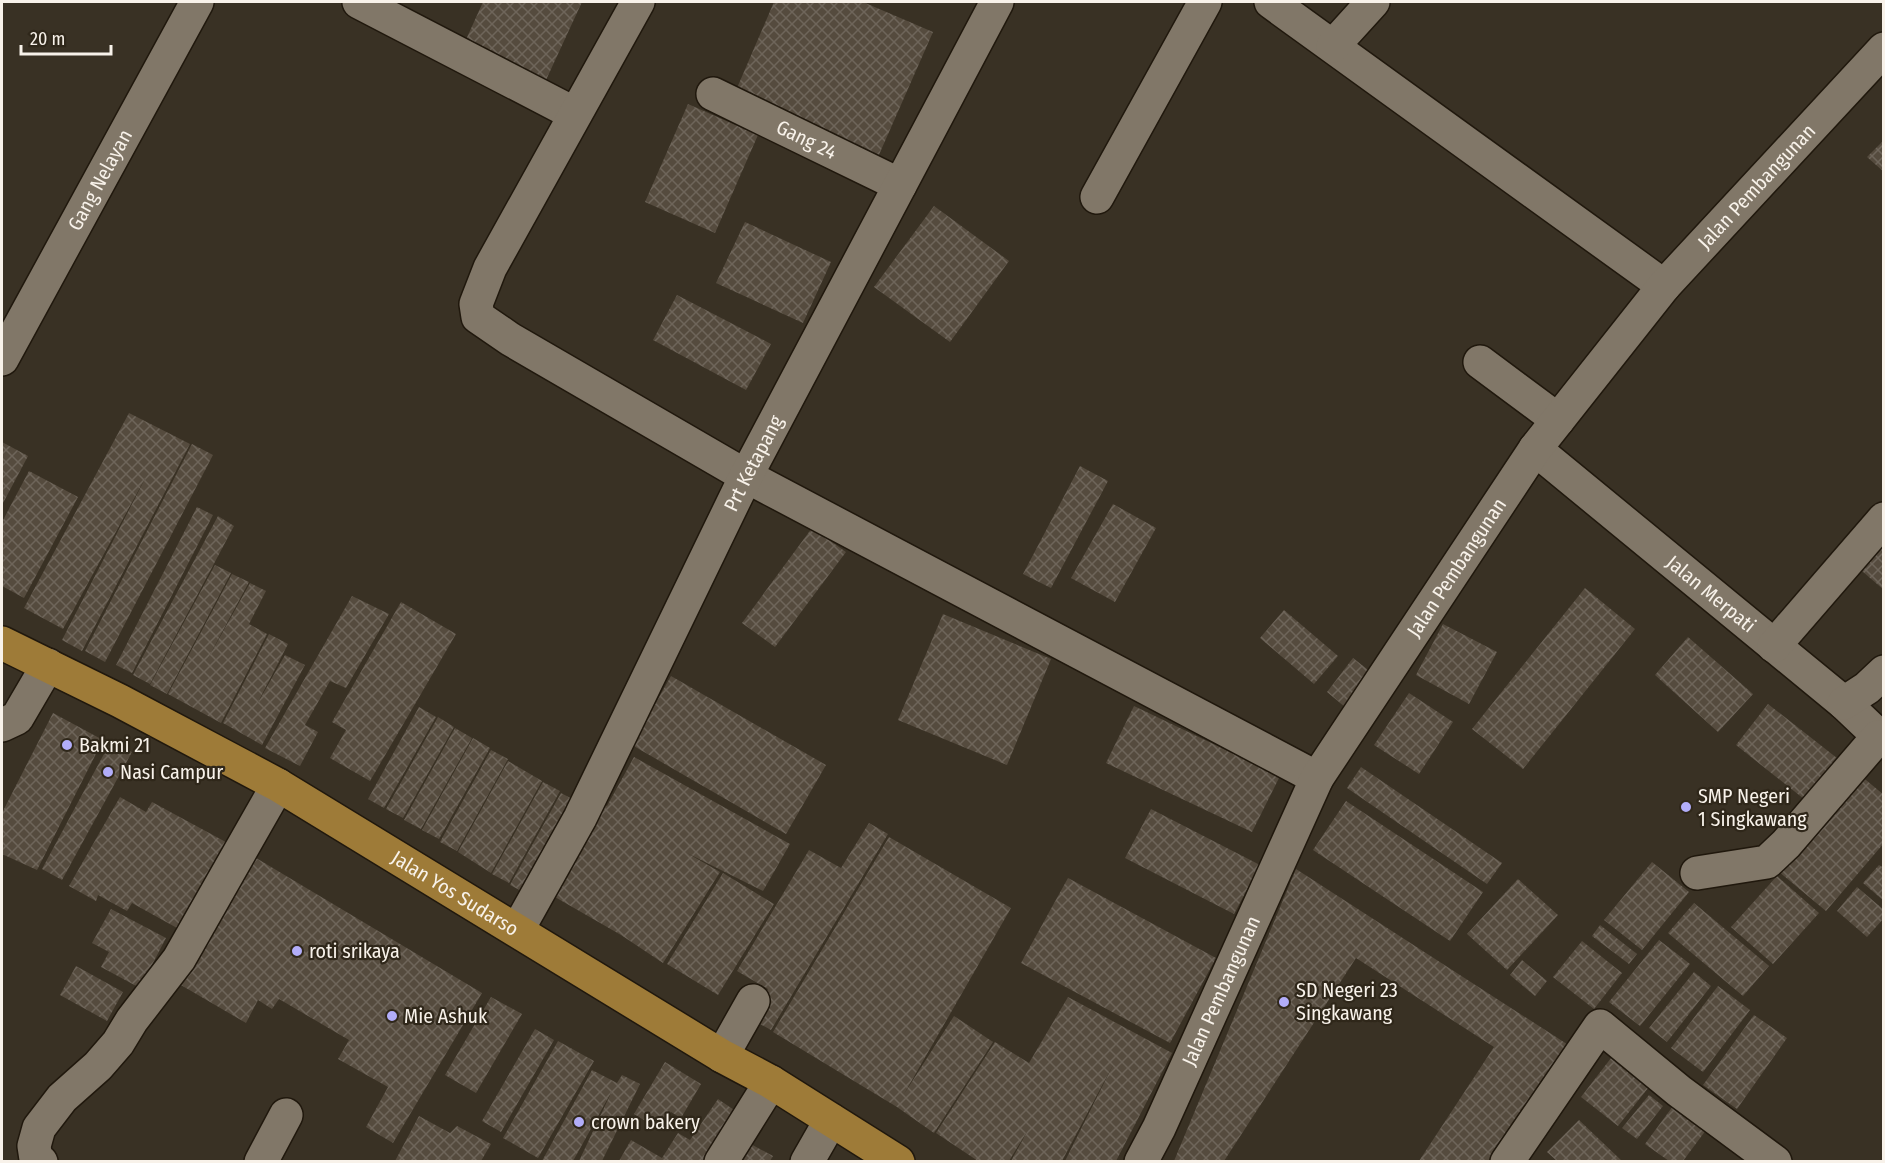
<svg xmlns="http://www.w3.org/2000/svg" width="1885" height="1163" font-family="'Fira Sans Condensed',sans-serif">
<defs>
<pattern id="building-cross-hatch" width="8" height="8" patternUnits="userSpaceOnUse" patternTransform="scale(1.5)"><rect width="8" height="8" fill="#554b3e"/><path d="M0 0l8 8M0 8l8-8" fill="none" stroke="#6e655a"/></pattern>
</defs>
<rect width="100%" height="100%" fill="#393124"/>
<path fill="url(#building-cross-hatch)" d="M483 2H582L546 80 464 44Z
M774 2H863L933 32 878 157 734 95Z
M688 104 758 135 715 233 645 202Z
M1884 140V172L1867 157Z
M934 206 1009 261 950 342 874 287Z
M745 222 831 262 803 323 716 283Z
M677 295 771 344 746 390 653 340Z
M129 413 190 444 82 651 62 640 148 473 63 629 24 608Z
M2 442 28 456 2 505Z
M192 444 213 455 105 662 85 651Z
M1080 466 1108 481 1051 588 1023 574Z
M29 471 78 497 24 598 2 586V522Z
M1113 504 1156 528 1115 602 1071 578Z
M197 507 213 515 132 673 116 665Z
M218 516 234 526 150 684 133 675Z
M812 528 846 552 775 647 742 623Z
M1884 533V590L1855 565Z
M215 565 231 573 167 694 150 685Z
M232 574 249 582 206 662 250 583 266 591 249 624 267 634 221 723 168 694Z
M1585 588 1635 629 1523 769 1472 729Z
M352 596 389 614 346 688 330 681 305 725 318 732 300 766 265 748Z
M401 602 456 634 370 781 330 758 346 730 332 722Z
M1284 610 1338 656 1314 684 1260 638Z
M943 614 1051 659 1007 765 898 720Z
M1443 624 1497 652 1469 704 1416 675Z
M269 634 288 644 256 706 285 655 305 665 262 745 223 723Z
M1688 637 1753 694 1718 732 1655 675Z
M1353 658 1372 673 1345 707 1327 692Z
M671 676 826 765 786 834 632 745Z
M1409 693 1453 722 1419 774 1374 745Z
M1768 704 1842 762 1809 803 1736 745Z
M1134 706 1280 776 1252 832 1106 763Z
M419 707 436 717 384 808 368 799Z
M53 713 103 740 37 870 2 854V813Z
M438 717 454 727 403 818 386 809Z
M455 728 472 738 421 829 404 820Z
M473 738 490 748 439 839 422 830Z
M111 741 132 752 62 880 42 869Z
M491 750 508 759 457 851 440 842Z
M634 757 790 844 763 891 687 853 720 872 663 963 621 935 548 893 601 803 607 806Z
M508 761 542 781 491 873 458 852Z
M1361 767 1502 863 1487 884 1347 788Z
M1860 775 1884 795V843L1826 911 1778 871Z
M543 782 560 791 509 883 492 874Z
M561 793 578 802 527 894 510 885Z
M120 797 146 812 152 802 235 847 186 933 132 903 127 911 98 895 96 901 69 886Z
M1346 801 1483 892 1450 941 1313 850Z
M1151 809 1260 865 1234 914 1125 858Z
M869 823 888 834 771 1030 751 1019 768 989 737 971 809 850 841 868Z
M889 837 1011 908 904 1094 954 1016 993 1042 934 1133 897 1107 773 1032Z
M246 852 482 993 393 1143 366 1127 388 1087 338 1059 349 1040 279 999 272 1009 258 1000 246 1023 174 981Z
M1652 862 1689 892 1642 950 1604 920Z
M1879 865 1884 868V901L1863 883Z
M1296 869 1573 1048 1489 1161H1419L1494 1047 1356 958 1224 1161H1174Z
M723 873 774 904 718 995 667 964Z
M1777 876 1819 913 1773 964 1731 927Z
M1068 878 1216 958 1170 1043 1021 963Z
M1518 879 1558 915 1507 970 1467 934Z
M1857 887 1884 910V918L1867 937 1837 911Z
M1694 903 1769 966 1743 996 1668 933Z
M111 909 166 938 140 988 101 967 109 952 92 943Z
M1600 925 1637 954 1629 964 1592 936Z
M1659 940 1690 964 1640 1026 1609 1002Z
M1582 941 1622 973 1594 1009 1553 977Z
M1522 960 1547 981 1535 996 1510 975Z
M76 966 123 992 107 1021 60 995Z
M1694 972 1711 986 1667 1042 1649 1028Z
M1718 986 1750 1010 1703 1072 1671 1048Z
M491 997 522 1014 476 1093 445 1075Z
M1068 997 1172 1053 1116 1161H1065L1114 1063 1062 1161H1011L1028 1130 1009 1161H978L936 1133 995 1042 1029 1063Z
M1754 1015 1787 1038 1737 1109 1703 1085Z
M535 1029 554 1040 501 1132 482 1121Z
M558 1041 594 1061 538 1158 503 1138Z
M1618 1049 1656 1078 1618 1126 1581 1097Z
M665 1062 701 1084 681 1118 671 1112 660 1130 634 1114Z
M592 1070 617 1083 622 1075 640 1084 602 1161H579L612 1091 573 1161H542Z
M1649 1095 1663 1106 1637 1139 1622 1128Z
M1679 1098 1712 1122 1683 1161H1669L1645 1144Z
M718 1099 740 1114 708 1161H619L631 1140 662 1158 678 1133 690 1140Z
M419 1116 450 1133 457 1126 491 1144 481 1161H395Z
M1579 1120 1622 1161H1557L1547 1152Z
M747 1142 773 1156 770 1161H736Z"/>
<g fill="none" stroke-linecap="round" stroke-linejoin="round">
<g stroke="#20180d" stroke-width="36">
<g id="minor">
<path d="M359 2 575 114"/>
<path d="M638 2 490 268 476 304 478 317 510 339 746 476 1317 778"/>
<path d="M1271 2 1664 286"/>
<path d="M1333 46 1373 2"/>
<path id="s1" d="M713 94 900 185"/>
<path d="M1097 197 1205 2"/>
<path id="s2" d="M2 359 197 2"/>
<path d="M1480 362 1558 420"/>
<path id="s3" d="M1535 449 1844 703 1884 741"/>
<path d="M1774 646 1884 519"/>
<path d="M1844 703 1867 688 1884 672"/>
<path d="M2 725 17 718 48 665"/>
<path d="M1697 873 1767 862 1786 844 1878 737"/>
<path id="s4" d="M518 929 580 818 746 476 997 2"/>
<path d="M722 1056 753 1001"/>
<path d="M41 1162 36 1159 34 1146 39 1128 62 1098 98 1066 118 1043 132 1020 179 959 278 785"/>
<path d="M261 1162 286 1115"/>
<path d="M721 1162 771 1082"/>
<path d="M807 1162 831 1120"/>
<path id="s5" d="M1141 1162 1159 1128 1317 778 1535 449 1664 286 1884 49"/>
<path d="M1507 1162 1600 1026 1679 1091 1775 1162"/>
</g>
</g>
<g stroke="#20180d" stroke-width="36">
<g id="major">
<path id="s6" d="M2 643 120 701 278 785 722 1056 771 1082 898 1162"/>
</g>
</g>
<use href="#minor" stroke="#817768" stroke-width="33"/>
<use href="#major" stroke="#9e7b38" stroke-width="33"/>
</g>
<g fill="#b2adf9" stroke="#2f271a" stroke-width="2">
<circle cx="67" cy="745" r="6"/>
<circle cx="108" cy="772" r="6"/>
<circle cx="1686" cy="807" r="6"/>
<circle cx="297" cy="951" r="6"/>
<circle cx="1284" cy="1002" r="6"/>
<circle cx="392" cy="1016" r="6"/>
<circle cx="579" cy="1122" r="6"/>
</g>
<g text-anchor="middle" stroke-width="4.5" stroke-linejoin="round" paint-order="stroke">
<g font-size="20" fill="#f8f2ea" stroke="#2f271a">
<text dy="7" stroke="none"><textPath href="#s1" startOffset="104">Gang 24</textPath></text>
<text dy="7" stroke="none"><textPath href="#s2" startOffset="204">Gang Nelayan</textPath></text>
<text dy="7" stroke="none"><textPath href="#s5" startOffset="1161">Jalan Pembangunan</textPath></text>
<text dy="7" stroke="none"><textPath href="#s4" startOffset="522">Prt Ketapang</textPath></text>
<text dy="7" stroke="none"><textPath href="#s5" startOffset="675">Jalan Pembangunan</textPath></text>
<text dy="7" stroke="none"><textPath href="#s3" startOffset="228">Jalan Merpati</textPath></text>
<text dy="7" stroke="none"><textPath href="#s6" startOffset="518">Jalan Yos Sudarso</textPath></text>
<text dy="7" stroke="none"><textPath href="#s5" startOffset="189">Jalan Pembangunan</textPath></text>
</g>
<g font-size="20" fill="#f8f2ea" stroke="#2f271a" text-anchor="start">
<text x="79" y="752">Bakmi 21</text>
<text x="120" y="779">Nasi Campur</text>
<text x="1698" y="803">SMP Negeri<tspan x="1698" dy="23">1 Singkawang</tspan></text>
<text x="309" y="958">roti srikaya</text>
<text x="1296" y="997">SD Negeri 23<tspan x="1296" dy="23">Singkawang</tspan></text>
<text x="404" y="1023">Mie Ashuk</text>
<text x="591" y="1129">crown bakery</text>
</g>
</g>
<rect width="1885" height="1163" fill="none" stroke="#f8f2ea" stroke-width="6"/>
<path d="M21 45v9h90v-9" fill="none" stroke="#f8f2ea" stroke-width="3"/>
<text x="30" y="45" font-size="18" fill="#f8f2ea" stroke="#2f271a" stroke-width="4.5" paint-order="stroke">20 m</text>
</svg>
